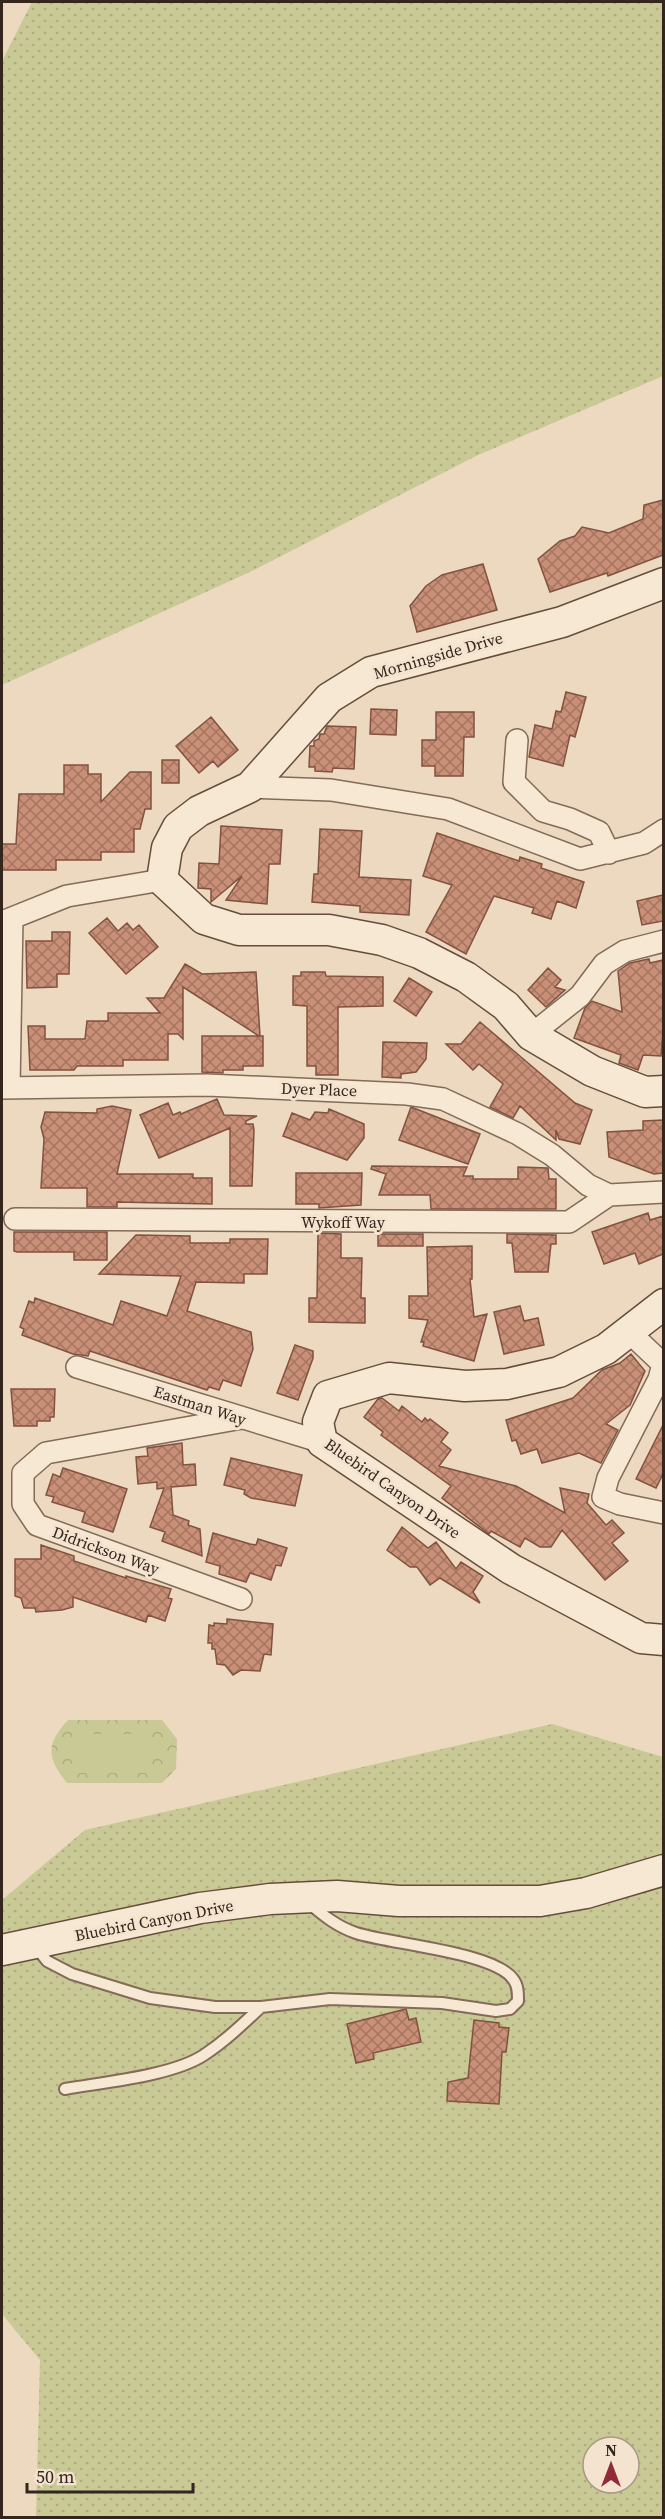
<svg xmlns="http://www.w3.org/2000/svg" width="665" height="2519" font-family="'Source Serif 4',serif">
<defs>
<pattern id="grass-dots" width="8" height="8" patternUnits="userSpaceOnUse" patternTransform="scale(1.5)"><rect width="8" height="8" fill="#c9c995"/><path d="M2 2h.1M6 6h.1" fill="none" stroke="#adac80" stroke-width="1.8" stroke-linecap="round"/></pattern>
<pattern id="park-crowns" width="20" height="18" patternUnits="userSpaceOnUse" patternTransform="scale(1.5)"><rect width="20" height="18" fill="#c9c995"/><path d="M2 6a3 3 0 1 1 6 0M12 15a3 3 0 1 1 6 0" fill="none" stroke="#adac80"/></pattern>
<pattern id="building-cross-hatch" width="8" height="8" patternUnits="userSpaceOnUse" patternTransform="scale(1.5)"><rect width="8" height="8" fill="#c98f77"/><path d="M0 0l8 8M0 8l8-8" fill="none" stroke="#a47561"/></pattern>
</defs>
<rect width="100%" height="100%" fill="#ecd9c0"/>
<path fill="url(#grass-dots)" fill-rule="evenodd" d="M32 2H663V376L476 456 252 571 2 685V61Z
M552 1724 663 1757V2517H36L40 2360 2 2314V1900L85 1830ZM593 2447H629V2483H593Z"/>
<path fill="url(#park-crowns)" d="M68 1720H162L177 1739 176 1769 162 1783H67C46 1757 46 1744 68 1720Z"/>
<path fill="#c9c995" d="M72 1734H150V1773H72Z"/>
<path fill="url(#building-cross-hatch)" stroke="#825240" stroke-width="1.5" d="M663 500V555L608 576 607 573 550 592 538 559 560 541 575 536 582 527 609 533 643 519 644 505Z
M483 564 497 610 417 632 410 606 426 586 442 575Z
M566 692 586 697 575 737 570 735 563 766 529 757 535 725 552 729 556 711 561 712Z
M371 709 397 710 396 735 370 734Z
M436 712H474V737H464L463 776H435V766H422V740H436Z
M211 717 238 750 218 767 213 761 199 773 176 746Z
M327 726 356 727 354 769 333 768 332 772 315 771V767H309L310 746H314V741L319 739 320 734H324Z
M162 760H179V783H162Z
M64 765H88V774H101V802L130 772H151V809H145L140 829H134V852H101V860H56V870H2V844H16L19 794H64Z
M221 826 282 830 280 864H269L267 904 226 900 242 876 211 902V889L198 888 199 863 219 864Z
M320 829 362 831 359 877 411 880 409 915 360 912V906L312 902 314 874H318Z
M437 833 519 861 520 857 542 864 541 868 584 882 576 908 557 901 551 919 532 913 534 908 494 896 466 954 426 932 452 885 423 876Z
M663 895V921L642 925 637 901Z
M107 918 118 931 127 923 133 930 139 925 158 947 126 974 89 933Z
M52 932H70L69 974H57V987L27 988 26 941H52Z
M649 959 650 963 663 960V1031L661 1056 643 1055 638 1070 619 1063 621 1055 574 1038 585 1008 592 1001 622 1012 618 971 630 963Z
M185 964 202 974 256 972 260 1036H263V1066H243V1070H223V1073L202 1072V1036H259L183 987V1039L178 1034H168V1060H123V1066H77L74 1070H30L28 1026H45V1039H85L87 1021H108V1013H160L147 998H164Z
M548 968 561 980 555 987 565 990 546 1007 528 990Z
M301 972H325L326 976 383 977V1006L338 1007V1075H316V1066H307V1006L293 1005V976H301Z
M409 978 432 992 416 1016 394 1001Z
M480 1022 575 1103 592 1110 580 1144 559 1139 556 1130V1140L520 1106 513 1118 490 1107 503 1084 479 1064 473 1070 446 1044H461Z
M383 1042 427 1043 426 1059 416 1072 401 1074V1078L382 1077Z
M217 1099 224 1115 257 1116 246 1121V1124H253L254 1130 252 1186H230V1128L159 1158 140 1115 168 1103 173 1115 180 1112 181 1114Z
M112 1106 131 1110 117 1174H193V1178H212V1204L117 1202V1207H87V1188H41L44 1139 41 1127 45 1112 97 1113V1109Z
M411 1107 480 1134 468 1164 399 1140Z
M329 1109 364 1124V1138L347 1160 283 1136 292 1113 310 1120 315 1112 328 1113Z
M663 1120V1173L654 1174 609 1157 607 1132 643 1130V1121Z
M372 1166 467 1167 463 1176H473V1179H518V1167L548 1168 549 1179H556V1209H431L430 1195H379L386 1174 371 1169Z
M296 1173H362L361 1205 319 1208V1204H296Z
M648 1213 650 1220 663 1216V1254L639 1264 635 1253 604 1264 592 1232Z
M14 1232H107V1260H74V1252H17L14 1251Z
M318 1233 341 1234V1258H362L361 1298H365V1323L309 1322V1298H317Z
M378 1234H423V1246H378Z
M507 1234 556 1235V1244H551L548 1272H515L512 1243H507Z
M136 1235 190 1236V1243H230V1239H268L267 1274H244V1283L196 1282 187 1311 251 1332 253 1349 241 1386 223 1380 219 1390 209 1387 207 1390 90 1351 88 1356 73 1354 22 1335 24 1329 20 1327 29 1301 34 1303 35 1298 113 1325 121 1301 167 1316 181 1276 99 1274Z
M472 1246V1279H470L474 1317 487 1314 474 1361 423 1346 424 1342H421L428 1320 409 1318V1296H428L427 1247Z
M520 1306 524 1321 538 1318 544 1345 504 1354 494 1312Z
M295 1345 313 1351V1358L298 1400 277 1393Z
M631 1354 645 1371 630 1405 606 1424 618 1430 601 1463 579 1453 542 1463 537 1449 521 1454 516 1440 512 1441 506 1420 573 1398 602 1370 620 1363Z
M11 1389H55L54 1417H50V1421H37V1426H14Z
M382 1398 399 1411 402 1406 422 1422 425 1418 428 1421 430 1419 448 1433 441 1442 451 1450 439 1466 516 1486 565 1513 560 1488 589 1494 587 1503 606 1525 612 1520 624 1533 612 1543 628 1561 605 1580 562 1530 551 1547H540L525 1538 520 1547 491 1531 489 1534 442 1498 451 1486 381 1435 383 1432 364 1417 378 1399Z
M663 1425V1474L656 1488 636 1479Z
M182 1443 183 1465 195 1464 196 1485 171 1487 173 1515 189 1521 188 1525 200 1529 202 1556 162 1541 165 1532 150 1527 164 1488 157 1489V1482L138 1484 136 1457 148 1456 147 1448Z
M231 1458 302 1475 295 1506 251 1498 244 1494 245 1490 224 1485Z
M63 1468 127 1489 113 1532 82 1522 85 1512 52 1502 54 1497 46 1495 53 1474 60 1477Z
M402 1527 428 1548 436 1542 456 1569 461 1562 483 1576 473 1592 480 1603 440 1578 430 1585 417 1567H410L387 1550Z
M213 1533 250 1544 256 1545 258 1539 287 1548 281 1566 276 1565 271 1580 250 1573 246 1582 219 1574 220 1566 206 1562Z
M41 1545 74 1556V1561L126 1578V1576L171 1589 168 1598 172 1599 165 1621 148 1615 146 1622 73 1597V1607L62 1610 36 1612 35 1608H24L21 1598 15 1596V1559H41Z
M227 1619 273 1624 271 1655 264 1654 260 1671 241 1670 233 1675 225 1665 217 1664 215 1649H212V1643H208L209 1625 214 1626V1623L227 1624Z
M406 2009 409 2020 416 2018 421 2042 373 2053 374 2059 356 2063 347 2024Z
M474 2020 499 2023V2027L509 2028 506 2052H502L499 2104 447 2101 448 2082 468 2078Z"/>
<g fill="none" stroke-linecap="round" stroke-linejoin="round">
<g stroke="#846a59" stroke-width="14">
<path id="lane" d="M35 1946 47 1961 72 1974 150 1998 215 2007H261L330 1999 442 2003 496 2011 510 2009 518 2001C518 1993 518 1985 513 1979 494 1952 390 1944 356 1933 338 1927 324 1916 310 1904
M65 2089C104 2082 172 2076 204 2055 225 2041 243 2024 261 2007"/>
</g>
<g stroke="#846a59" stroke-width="24">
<path id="street" d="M517 740 514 782 543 811 570 819 599 832 609 853
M250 787 331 790 448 809 580 859 644 843 664 830
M2 922 67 896 162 880
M531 1035 580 996 604 964 625 951 664 941
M9 1087 12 918
M2 1088 207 1085 407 1094 443 1099 518 1134 552 1155 588 1185 609 1195
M15 1219 569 1222 609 1195 664 1192
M628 1331 664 1365
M663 1364 659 1379 608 1478 603 1497 620 1504 664 1513
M77 1367 322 1442
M241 1599 37 1525 23 1504V1473L46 1453 242 1418"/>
</g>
<g stroke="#664c3c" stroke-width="33">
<path id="secondary" d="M664 583 562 622 371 672 329 698 250 787 199 811 178 827 167 848 162 880 204 919 239 930H329L382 940 419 953 466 977 506 1006 531 1035 592 1071 645 1092 664 1091
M664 1304 606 1349 559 1372 507 1384 465 1386 389 1378 328 1396 318 1422 322 1442 511 1569 641 1638 664 1640
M2 1950 200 1908 270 1899 337 1896 399 1901H540L586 1893 664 1870"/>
</g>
<use href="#lane" stroke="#f7e8d3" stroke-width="10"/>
<use href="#street" stroke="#f7e8d3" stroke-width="21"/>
<use href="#secondary" stroke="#f7e8d3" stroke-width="30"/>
</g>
<g text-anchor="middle" stroke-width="6" stroke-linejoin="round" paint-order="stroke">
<g font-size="16" fill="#34251d" stroke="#f4e4cf">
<text transform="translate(438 655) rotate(-16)" y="6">Morningside Drive</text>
<text transform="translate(319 1089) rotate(2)" y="6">Dyer Place</text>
<text x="343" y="1228">Wykoff Way</text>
<text transform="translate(200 1405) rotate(18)" y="6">Eastman Way</text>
<text transform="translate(393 1488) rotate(35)" y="6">Bluebird Canyon Drive</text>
<text transform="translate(106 1550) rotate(20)" y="6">Didrickson Way</text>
<text transform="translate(154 1920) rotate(-11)" y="6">Bluebird Canyon Drive</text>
</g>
</g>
<rect width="665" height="2519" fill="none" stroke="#34251d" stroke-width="6"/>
<g transform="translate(611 2465)"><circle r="28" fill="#f4e4cf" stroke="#a79888" stroke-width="1.5"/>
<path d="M0-4.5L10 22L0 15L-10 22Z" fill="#912b39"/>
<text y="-9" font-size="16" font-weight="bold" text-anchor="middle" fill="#34251d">N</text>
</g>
<path d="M27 2483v9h166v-9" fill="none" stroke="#34251d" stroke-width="3"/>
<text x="36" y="2483" font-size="18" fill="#34251d" stroke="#f4e4cf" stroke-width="4.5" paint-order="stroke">50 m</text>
</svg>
